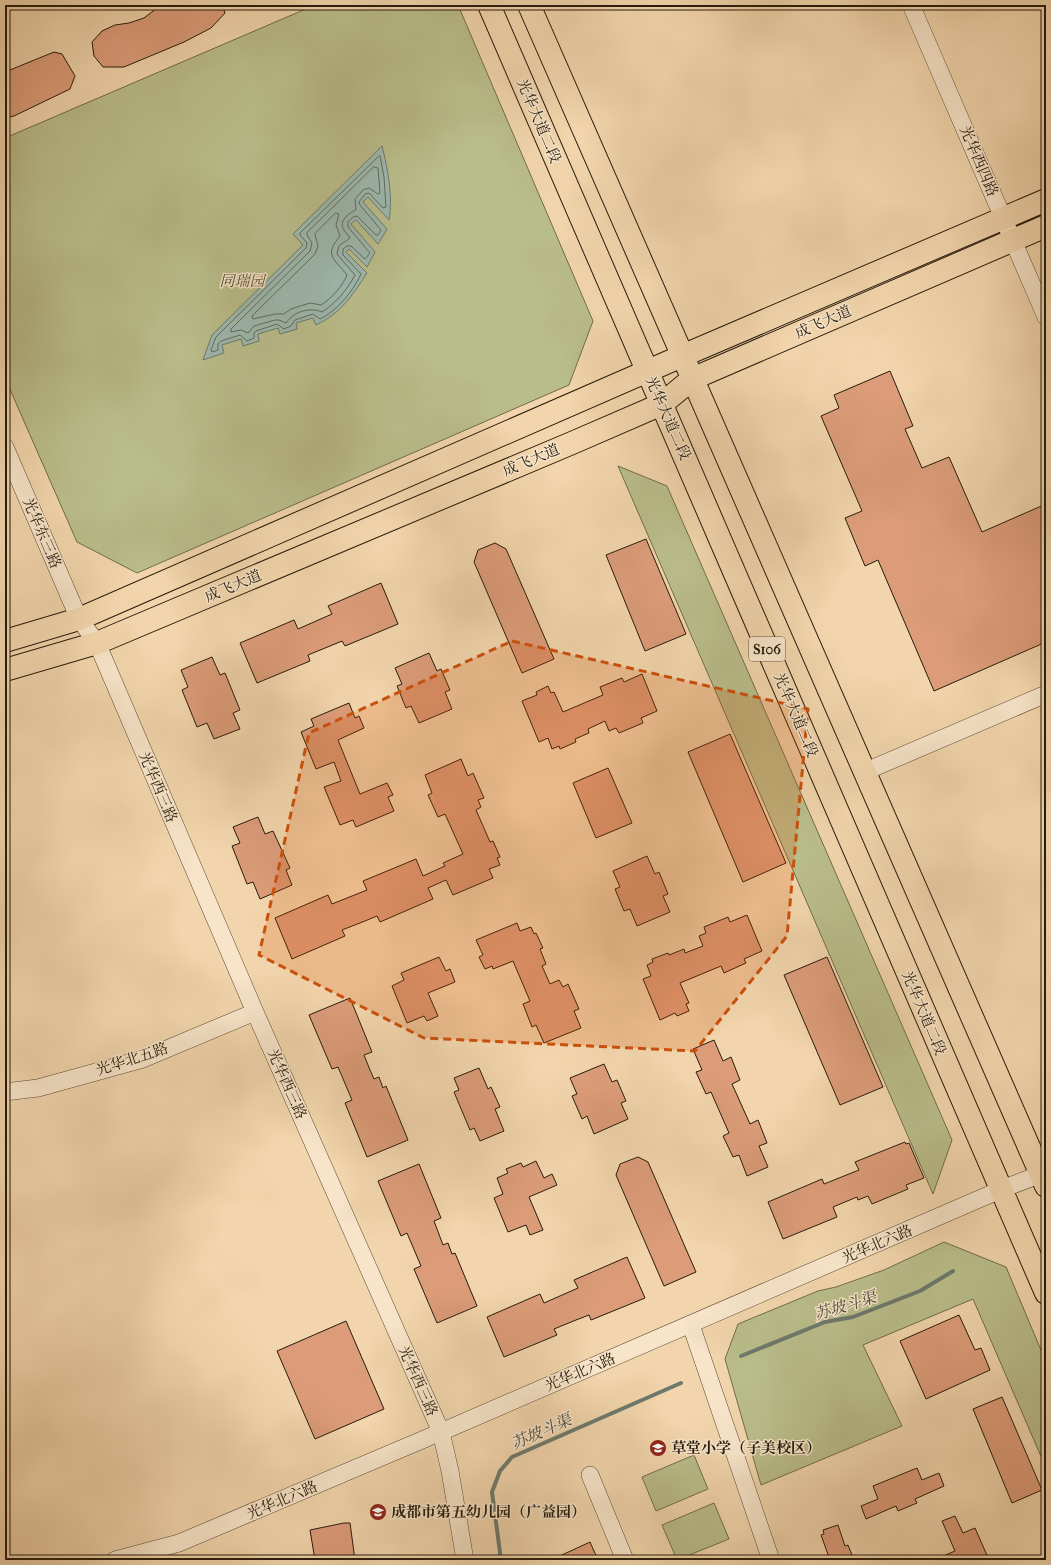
<svg xmlns="http://www.w3.org/2000/svg" width="1051" height="1565" font-family="'IM FELL French Canon','Noto Serif SC',serif">
<rect width="100%" height="100%" fill="#f2d5ac"/>
<filter id="stains"><feTurbulence type="fractalNoise" baseFrequency=".005" numOctaves="4"/><feColorMatrix values="0 0 0 0 .2 0 0 0 0 .09 0 0 0 0 .02 0 0 0 .5 -.17"/></filter>
<radialGradient id="worn" r=".72"><stop offset=".6" stop-color="#630" stop-opacity="0"/><stop offset="1" stop-color="#630" stop-opacity=".3"/></radialGradient>
<path fill="#b9bd8a" stroke="#706c4a" d="M315 5H458L593 321 569 385 137 573 77 542 5 378V138Z
M618 466 667 486 952 1140 933 1194Z
M944 1242 1006 1267 1046 1362V1468L973 1299 863 1345 902 1426 761 1485 725 1359 738 1324 818 1291 836 1287 884 1270Z
M694 1455 708 1489 656 1511 642 1477Z
M714 1503 729 1539 677 1560 662 1525Z"/>
<path fill="#9cb8ae" stroke="#6d796d" d="M382 146C388 169 393 197 389 220L368 197 363 202 387 229 378 244 356 220 351 224 375 252 367 267 349 249 346 252 367 273C352 296 341 313 316 325L313 318 296 323 297 329 280 334 278 328 258 334 259 341 243 346 241 339 222 345 224 353 203 360 212 335 303 245 293 234Z"/>
<g fill="none" stroke-linecap="round" stroke-linejoin="round">
<path stroke="#616a5c" stroke-width="1" d="M380 156 384 177 386 207 383 208 369 193 365 194 359 202 360 205 381 230 378 235H376L357 216 353 217 348 222V227L370 253 365 259 351 246H347L343 249V255L361 274C353 291 338 310 320 319L313 314 295 320 291 326 284 329 277 324 256 331 254 333V338L247 341 240 335 221 341 218 344V350L212 352 211 350 216 337 306 248 307 243 300 235V233L378 157Z
M374 167 378 168 380 193 378 194 369 188 363 190 355 199 356 210C349 213 338 221 344 230 346 233 348 235 350 238L339 246 337 254 355 275C347 290 336 303 322 312 310 307 294 311 286 323L279 320H275L254 326 248 333 241 330 231 332V329L310 251 312 243 307 235V233Z
M336 213 339 214 336 225 340 236C323 256 335 259 347 275 342 287 332 298 321 305L310 303 291 309 284 314H275L253 319 252 316 315 254 318 246 315 234Z"/>
<path stroke="#6d796d" stroke-width="4" d="M741 1356 825 1322 853 1317 920 1291 953 1271
M501 1560 492 1492 500 1471 512 1457 681 1383"/>
</g>
<path fill="#dc9c79" stroke="#261b0b" d="M161 5H222L225 13 211 28 184 42 124 67H103L94 56 92 42 102 31 115 25 129 23 144 18Z
M54 52 62 54 75 76 70 89 14 116 5 118V72Z
M890 371 913 426 905 429 922 468 949 457 982 532 1046 504V642L934 691 878 560 865 566 845 518 862 511 821 416 839 408 834 395Z
M646 539 686 634 645 651 606 555Z
M495 543 506 549 554 659 522 673 474 562 478 550Z
M381 583 398 624 345 646 342 641 330 646 308 655 310 661 257 683 240 643 294 620 298 629 332 614 328 606Z
M429 653 437 671 441 669 450 690 445 692 452 709 419 723 411 706 406 708 397 686 402 684 395 668Z
M212 657 220 675 225 673 240 710 233 713 240 729 214 739 207 723 197 727 182 690 188 687 181 670Z
M642 674 657 711 641 718 643 723 619 733 616 728 609 731 605 721 588 729 589 733 575 739 576 742 560 749 559 746 552 749 548 738 539 742 522 701 537 695 536 692 548 686 551 693 554 692 563 712 603 695 600 687 622 678 624 682Z
M349 703 355 718 359 716 364 728 338 740 360 794 387 783 393 795 388 797 394 811 356 827 353 820 340 825 324 787 341 781 334 762 316 769 301 732 314 726 311 719Z
M730 734 786 863 743 882 688 752Z
M461 759 468 776 473 773 484 798 478 800 481 807 476 810 490 842 493 841 500 857 497 858 500 865 489 869 493 878 453 895 446 880 428 888 433 899 380 922 377 916 365 921 342 930 345 936 292 959 275 918 328 895 332 904 367 890 363 881 416 859 423 876 445 866 443 863 463 854 445 814 438 817 428 795 432 793 425 775Z
M608 768 632 823 596 838 573 783Z
M258 817 265 834 273 831 290 868 286 870 292 885 260 899 253 882 247 884 232 846 240 843 233 827Z
M647 856 655 874 659 872 668 894 663 896 670 912 637 926 630 909 624 911 615 889 620 887 613 871Z
M747 915 762 951 744 959 746 963 724 973 721 966 680 983 689 1003 686 1004 689 1011 677 1016 675 1013 660 1020 643 979 651 976 647 965 653 962 652 959 668 953 669 955 684 949 685 953 703 946 699 936 706 933 704 927 728 917 730 922Z
M517 923 520 931 531 927 534 934 536 933 543 948 540 949 546 964 542 966 550 984 559 980 563 987 568 984 579 1009 574 1011 581 1028 544 1043 536 1025 532 1027 523 1004 530 1001 513 961 493 969 492 966 485 969 479 957 483 955 476 940Z
M439 957 446 971 450 969 455 982 428 993 438 1016 427 1021 424 1016 407 1023 392 986 404 980 401 973Z
M827 957 883 1087 840 1105 784 975Z
M350 998 372 1052 364 1055 370 1070 374 1079 379 1077 383 1088 386 1086 408 1140 367 1157 345 1103 352 1100 338 1067 332 1069 309 1015Z
M714 1040 723 1061 731 1057 740 1080 732 1084 750 1124 758 1120 767 1143 759 1146 768 1167 747 1176 739 1155 733 1157 723 1136 729 1133 711 1092 706 1094 696 1072 702 1070 693 1049Z
M604 1064 612 1082 617 1080 626 1101 621 1103 628 1119 594 1134 587 1116 582 1119 572 1096 577 1094 570 1078Z
M479 1068 488 1089 491 1087 500 1107 495 1109 504 1131 480 1141 474 1128 470 1130 454 1092 459 1090 454 1078Z
M905 1142 906 1144 909 1143 924 1178 906 1185 908 1189 872 1204 868 1196 858 1200 857 1197 833 1207 837 1217 783 1239 768 1202 822 1179 824 1184 859 1170 855 1162Z
M638 1157 648 1162 696 1272 664 1286 616 1175 620 1164Z
M536 1161 544 1178 552 1174 557 1185 529 1197 543 1230 530 1235 526 1225 508 1232 494 1198 503 1194 497 1178 508 1173 506 1169 521 1163 523 1167Z
M419 1164 441 1218 434 1221 443 1245 448 1243 452 1254 455 1253 477 1306 437 1323 414 1269 421 1266 407 1233 401 1236 378 1181Z
M627 1257 645 1298 591 1320 589 1315 576 1320 554 1329 557 1335 504 1357 487 1317 540 1294 544 1303 578 1288 574 1280Z
M959 1315 975 1350 981 1348 990 1370 926 1399 900 1341Z
M346 1321 384 1409 315 1439 277 1351Z
M1002 1397 1042 1490 1012 1503 973 1409Z
M917 1468 922 1480 939 1473 944 1486 915 1499 917 1503 898 1511 896 1506 866 1519 861 1506 878 1499 873 1486Z
M955 1516 963 1533 975 1528 989 1560H934L955 1551 942 1521Z
M344 1523H350L355 1560H315L310 1530Z
M838 1525 845 1546 848 1545 854 1560H830L821 1535 824 1534 823 1530Z
M590 1542 598 1560H551Z"/>
<g fill="none" stroke-linecap="round" stroke-linejoin="round">
<g stroke="#594a33" stroke-width="18">
<path id="minor" d="M911 5 1046 317
M5 447 79 619 97 643 255 1012 441 1432 450 1471 465 1560
M864 772 1046 694
M5 1092 38 1088 143 1059 255 1012
M691 1325 771 1560
M590 1475 625 1560
M115 1560 179 1543 441 1432 1000 1190 1046 1172"/>
</g>
<g stroke="#261b0b" stroke-width="24">
<path id="major" d="M489 5 1046 1293
M529 5 1046 1186
M5 641 79 619 682 356 1046 200
M5 670 97 643 572 443 662 404 692 379 1046 226"/>
</g>
<use href="#minor" stroke="#f7e4c9" stroke-width="17"/>
<use href="#major" stroke="#f2d5ac" stroke-width="22"/>
</g>
<path fill="#cb500c" fill-opacity="0.2" stroke="#cb500c" stroke-width="3" stroke-dasharray="8 5" stroke-linejoin="round" d="M512 641 808 709 787 936 695 1051 424 1038 259 955 309 733Z"/>
<defs>
<g id="school-disc" transform="scale(0.9)"><circle r="9.5" fill="#8f2418" stroke="#f7e4c9"/><path d="M0-5L7-2L0 1L-7-2ZM-4 1L0 2.5L4 1V4Q0 6-4 4Z" fill="#fff"/></g>
</defs>
<g fill-rule="evenodd">
<use href="#school-disc" x="658" y="1448"/>
<use href="#school-disc" x="378" y="1512"/>
</g>
<g text-anchor="middle" stroke-width="3" stroke-linejoin="round" paint-order="stroke">
<rect fill="#f7e4c9" stroke="#655744" stroke-width="1" x="749" y="637" width="36" height="24" rx="3"/>
<g font-size="14" font-weight="bold" fill="#261b0b">
<text x="767" y="654">S106</text>
</g>
<g font-size="15" fill="#261b0b" stroke="#f7e4c9">
<text transform="translate(539 121) rotate(67)" y="5">光华大道二段</text>
<text transform="translate(979 161) rotate(67)" y="5">光华西四路</text>
<text transform="translate(823 322) rotate(-24)" y="5">成飞大道</text>
<text transform="translate(668 418) rotate(66)" y="5">光华大道二段</text>
<text transform="translate(531 460) rotate(-23)" y="5">成飞大道</text>
<text transform="translate(42 533) rotate(67)" y="5">光华东三路</text>
<text transform="translate(233 586) rotate(-23)" y="5">成飞大道</text>
<text transform="translate(796 715) rotate(67)" y="5">光华大道二段</text>
<text transform="translate(158 787) rotate(67)" y="5">光华西三路</text>
<text transform="translate(924 1013) rotate(67)" y="5">光华大道二段</text>
<text transform="translate(132 1059) rotate(-18)" y="5">光华北五路</text>
<text transform="translate(287 1084) rotate(66)" y="5">光华西三路</text>
<text transform="translate(877 1244) rotate(-23)" y="5">光华北六路</text>
<text transform="translate(580 1372) rotate(-23)" y="5">光华北六路</text>
<text transform="translate(418 1381) rotate(66)" y="5">光华西三路</text>
<text transform="translate(282 1500) rotate(-23)" y="5">光华北六路</text>
</g>
<g font-size="15" font-style="italic" fill="#524c31" stroke="#f7e4c9">
<text x="242" y="286">同瑞园</text>
</g>
<g font-size="15" font-weight="bold" fill="#261b0b" stroke="#f7e4c9" text-anchor="start">
<text x="671" y="1453">草堂小学（子美校区）</text>
<text x="391" y="1517">成都市第五幼儿园（广益园）</text>
</g>
<g font-size="16" font-style="italic" fill="#494a3c" stroke="#f7e4c9">
<text transform="translate(845 1305) rotate(-17)" y="6">苏坡斗渠</text>
<text transform="translate(541 1431) rotate(-24)" y="6">苏坡斗渠</text>
</g>
</g>
<rect width="1051" height="1565" fill="none" stroke="#f2d5ac" stroke-width="20"/>
<rect x="6" y="6" width="1039" height="1553" fill="none" stroke="#261b0b" stroke-width="2"/>
<rect x="10" y="10" width="1031" height="1545" fill="none" stroke="#261b0b"/>
<rect width="100%" height="100%" filter="url(#stains)"/>
<rect width="100%" height="100%" fill="url(#worn)"/>
</svg>
